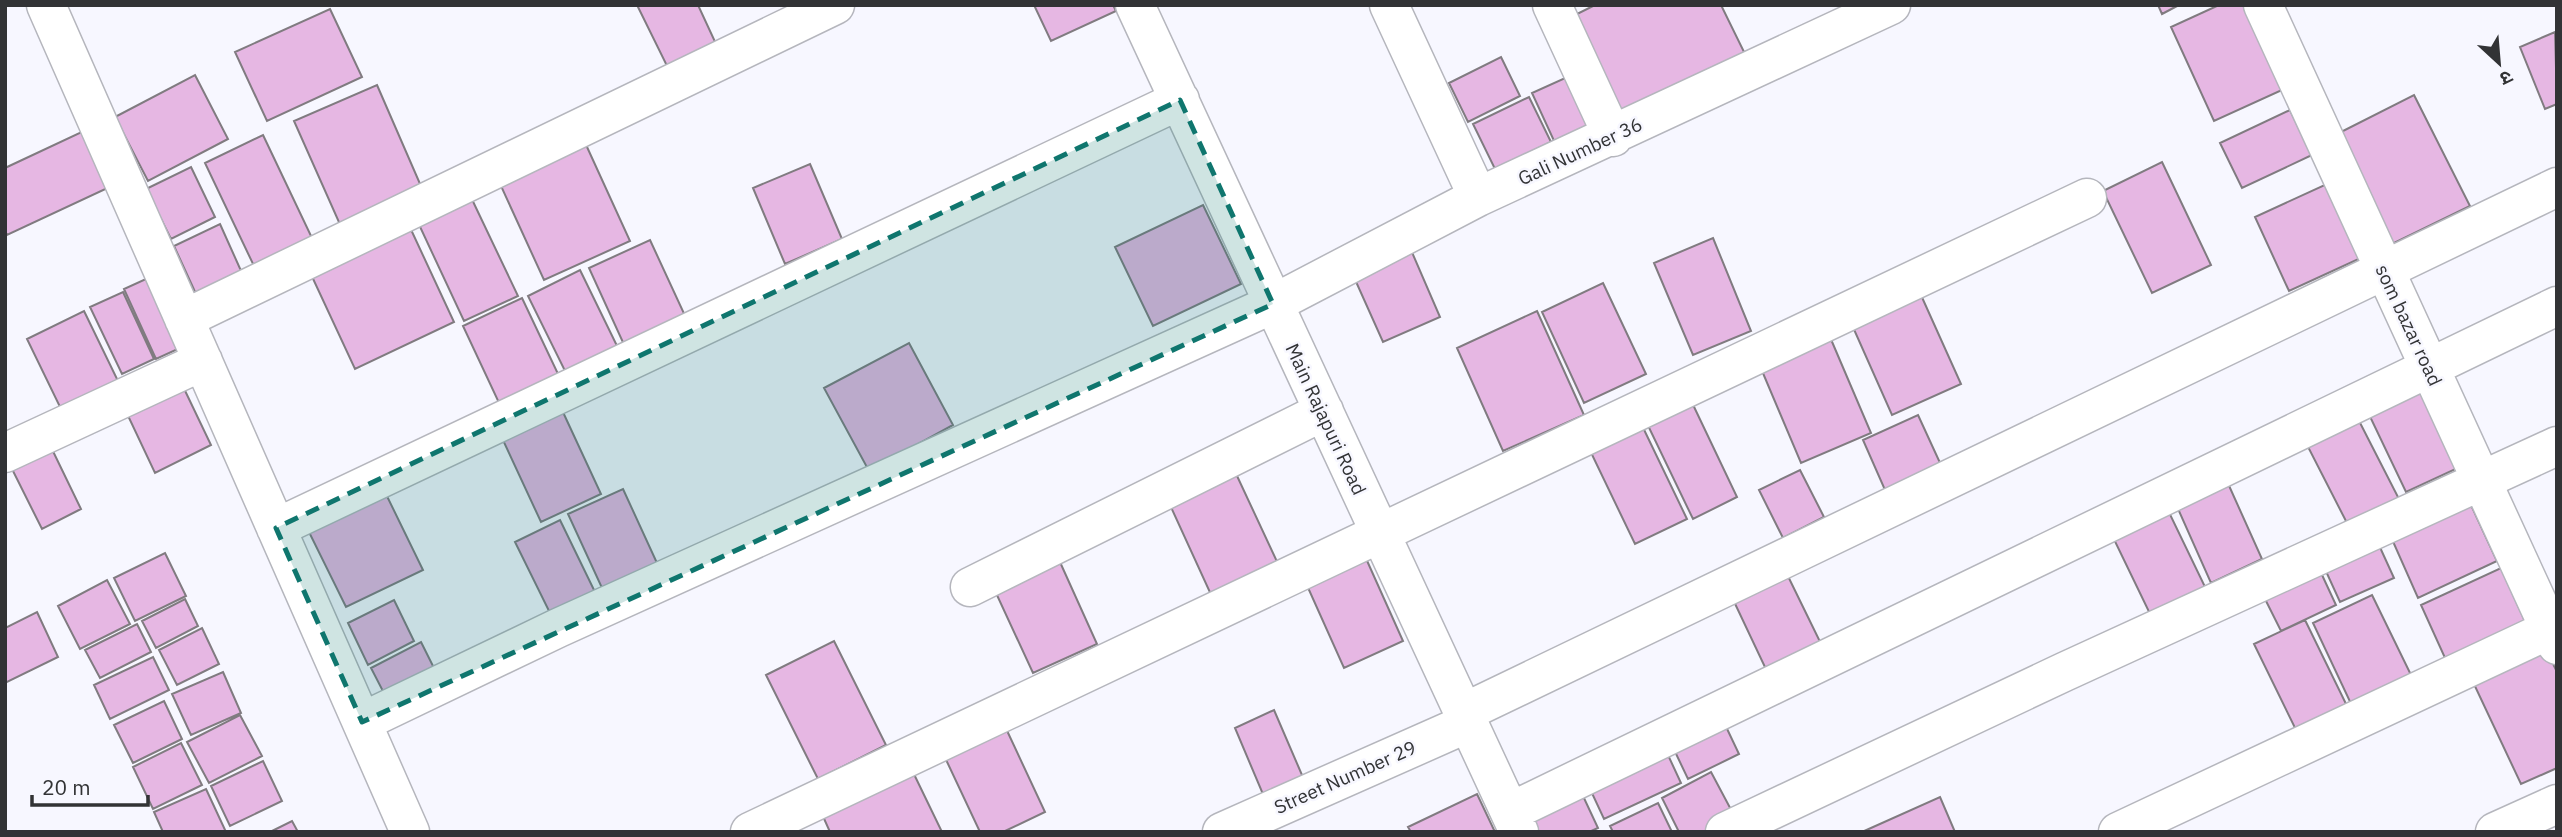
<svg xmlns="http://www.w3.org/2000/svg" width="2562" height="837" font-family="'IBM Plex Sans','Noto Sans Devanagari',sans-serif">
<rect width="100%" height="100%" fill="#f7f7ff"/>
<path fill="#e6b7e3" stroke="#807b80" stroke-width="2" d="M637 5H698L717 46 669 70Z
M1034 5H1113L1116 11 1051 41Z
M1595 5H1721L1747 58 1623 119 1573 16Z
M2158 5H2179L2162 14Z
M2219 5H2244L2282 90 2214 121 2171 27Z
M330 9 362 77 267 121 235 52Z
M2555 32 2557 104 2545 109 2520 47Z
M1501 57 1520 96 1468 122 1449 83Z
M1574 74 1597 125 1555 143 1532 93Z
M195 75 228 139 148 181 115 117Z
M377 85 424 193 342 229 294 121Z
M2414 95 2470 206 2392 244 2337 134Z
M1529 97 1551 142 1495 169 1473 124Z
M2290 110 2312 155 2242 188 2220 143Z
M88 129 114 185 7 235 5 231V168Z
M263 135 312 238 254 266 205 163Z
M582 136 630 241 544 280 496 175Z
M2162 162 2211 265 2152 293 2103 191Z
M810 164 842 239 785 264 753 188Z
M191 167 215 217 171 239 146 189Z
M2329 183 2363 257 2289 291 2255 217Z
M468 191 518 296 464 321 415 216Z
M1203 205 1241 284 1153 326 1115 247Z
M407 221 454 322 355 369 308 268Z
M220 224 242 273 196 294 174 246Z
M1713 238 1751 331 1693 355 1654 263Z
M650 240 687 320 626 349 589 268Z
M1411 250 1440 317 1383 342 1353 275Z
M580 270 620 352 568 377 528 296Z
M159 273 191 343 156 359 124 289Z
M1603 283 1646 374 1584 403 1542 312Z
M1916 284 1961 384 1892 415 1848 316Z
M123 292 154 359 122 374 90 307Z
M522 298 559 376 500 405 463 326Z
M84 311 118 381 61 409 27 339Z
M1537 311 1584 415 1503 451 1457 348Z
M1827 330 1871 433 1801 463 1757 359Z
M909 343 953 425 869 471 824 388Z
M178 376 211 445 155 473 122 403Z
M2417 378 2460 467 2406 492 2364 404Z
M1686 390 1737 497 1693 519 1641 411Z
M562 410 601 494 541 522 502 438Z
M1636 413 1687 519 1635 544 1584 438Z
M2355 413 2399 499 2348 525 2304 439Z
M1918 415 1941 465 1885 490 1863 440Z
M49 443 81 509 42 529 9 463Z
M1231 463 1280 568 1213 599 1165 494Z
M1800 470 1824 517 1783 538 1759 490Z
M2226 479 2262 559 2211 583 2175 502Z
M383 488 423 570 346 607 306 526Z
M623 489 657 563 602 588 568 514Z
M2465 492 2497 561 2418 598 2387 528Z
M2164 502 2207 591 2152 618 2109 529Z
M560 520 595 592 550 613 515 542Z
M2373 532 2394 578 2340 602 2319 556Z
M1055 551 1097 644 1033 673 990 580Z
M165 553 186 596 135 621 114 578Z
M1364 554 1403 641 1344 668 1305 581Z
M2316 562 2336 605 2281 631 2260 589Z
M1783 566 1827 656 1772 682 1729 591Z
M2501 568 2530 632 2450 669 2421 605Z
M107 580 130 624 80 649 58 606Z
M2372 595 2413 679 2353 708 2313 623Z
M185 599 198 626 156 648 142 621Z
M394 600 414 641 368 665 348 623Z
M37 612 58 657 5 683V628Z
M2305 620 2349 710 2298 734 2254 644Z
M137 624 151 652 100 678 85 650Z
M202 628 219 664 177 685 159 650Z
M834 641 886 745 818 779 766 675Z
M421 642 437 674 387 699 371 668Z
M2546 649 2557 672V768L2521 784 2473 682Z
M153 657 169 690 110 719 94 685Z
M223 672 241 713 191 735 172 694Z
M164 701 182 739 133 763 114 725Z
M1274 710 1305 782 1265 799 1235 728Z
M1720 714 1739 754 1688 779 1669 739Z
M240 715 262 756 209 783 187 742Z
M1002 720 1045 812 1003 832H980L941 749Z
M1661 740 1681 783 1604 819 1584 776Z
M181 743 202 785 153 809 133 767Z
M263 761 282 801 230 826 211 786Z
M911 768 942 832H830L821 812Z
M1711 772 1736 819 1711 832H1679L1662 798Z
M1576 781 1598 828 1589 832H1532L1521 807Z
M206 789 226 832H163L154 812Z
M1477 794 1495 832H1411L1408 827Z
M1940 797 1955 832H1862Z
M1658 803 1672 832H1613L1610 826Z
M292 821 298 832H270Z"/>
<g fill="none" stroke-linecap="round" stroke-linejoin="round">
<g stroke="#b5b6bd" stroke-width="41">
<path id="minor" d="M46 5 410 832
M1135 5 1519 832
M1389 5 1478 197
M1552 5 1613 137
M2263 5 2557 645
M184 319 835 5
M5 453 203 361
M276 528 1180 100
M970 587 1324 411
M1463 713 2557 187
M362 722 558 628 1273 304 1478 197 1891 5
M1510 812 2557 306
M750 832 2087 198
M1222 832 1468 723
M1725 832 2064 672 2557 446
M2118 832 2557 626
M2495 832 2557 804"/>
</g>
<use href="#minor" stroke="#fff" stroke-width="38"/>
</g>
<path fill="#0f766e" fill-opacity="0.2" stroke="#0f766e" stroke-width="5" stroke-dasharray="14 9" stroke-linejoin="round" d="M1180 100 1273 304 362 722 276 528Z"/>
<g text-anchor="middle" stroke-width="5" stroke-linejoin="round" paint-order="stroke">
<g font-size="19" fill="#323335" stroke="#f7f7ff">
<text transform="translate(1580 151) rotate(-25)" y="7">Gali Number 36</text>
<text transform="translate(2409 325) rotate(65)" y="7">som bazar road</text>
<text transform="translate(1326 419) rotate(65)" y="7">Main Rajapuri Road</text>
<text transform="translate(1345 777) rotate(-24)" y="7">Street Number 29</text>
</g>
</g>
<rect width="2562" height="837" fill="none" stroke="#323335" stroke-width="14"/>
<g transform="translate(2499 63) rotate(154)" stroke="#f7f7ff" stroke-width="5" paint-order="stroke">
<path d="M0-5L12 26L0 18L-12 26Z" fill="#323335"/>
<text y="-10" font-size="19" font-weight="bold" text-anchor="middle" fill="#323335">उ</text>
</g>
<path d="M32 795v10h116v-10" fill="none" stroke="#323335" stroke-width="3.5"/>
<text x="42" y="795" font-size="21" fill="#323335" stroke="#f7f7ff" stroke-width="5" paint-order="stroke">20 m</text>
</svg>
